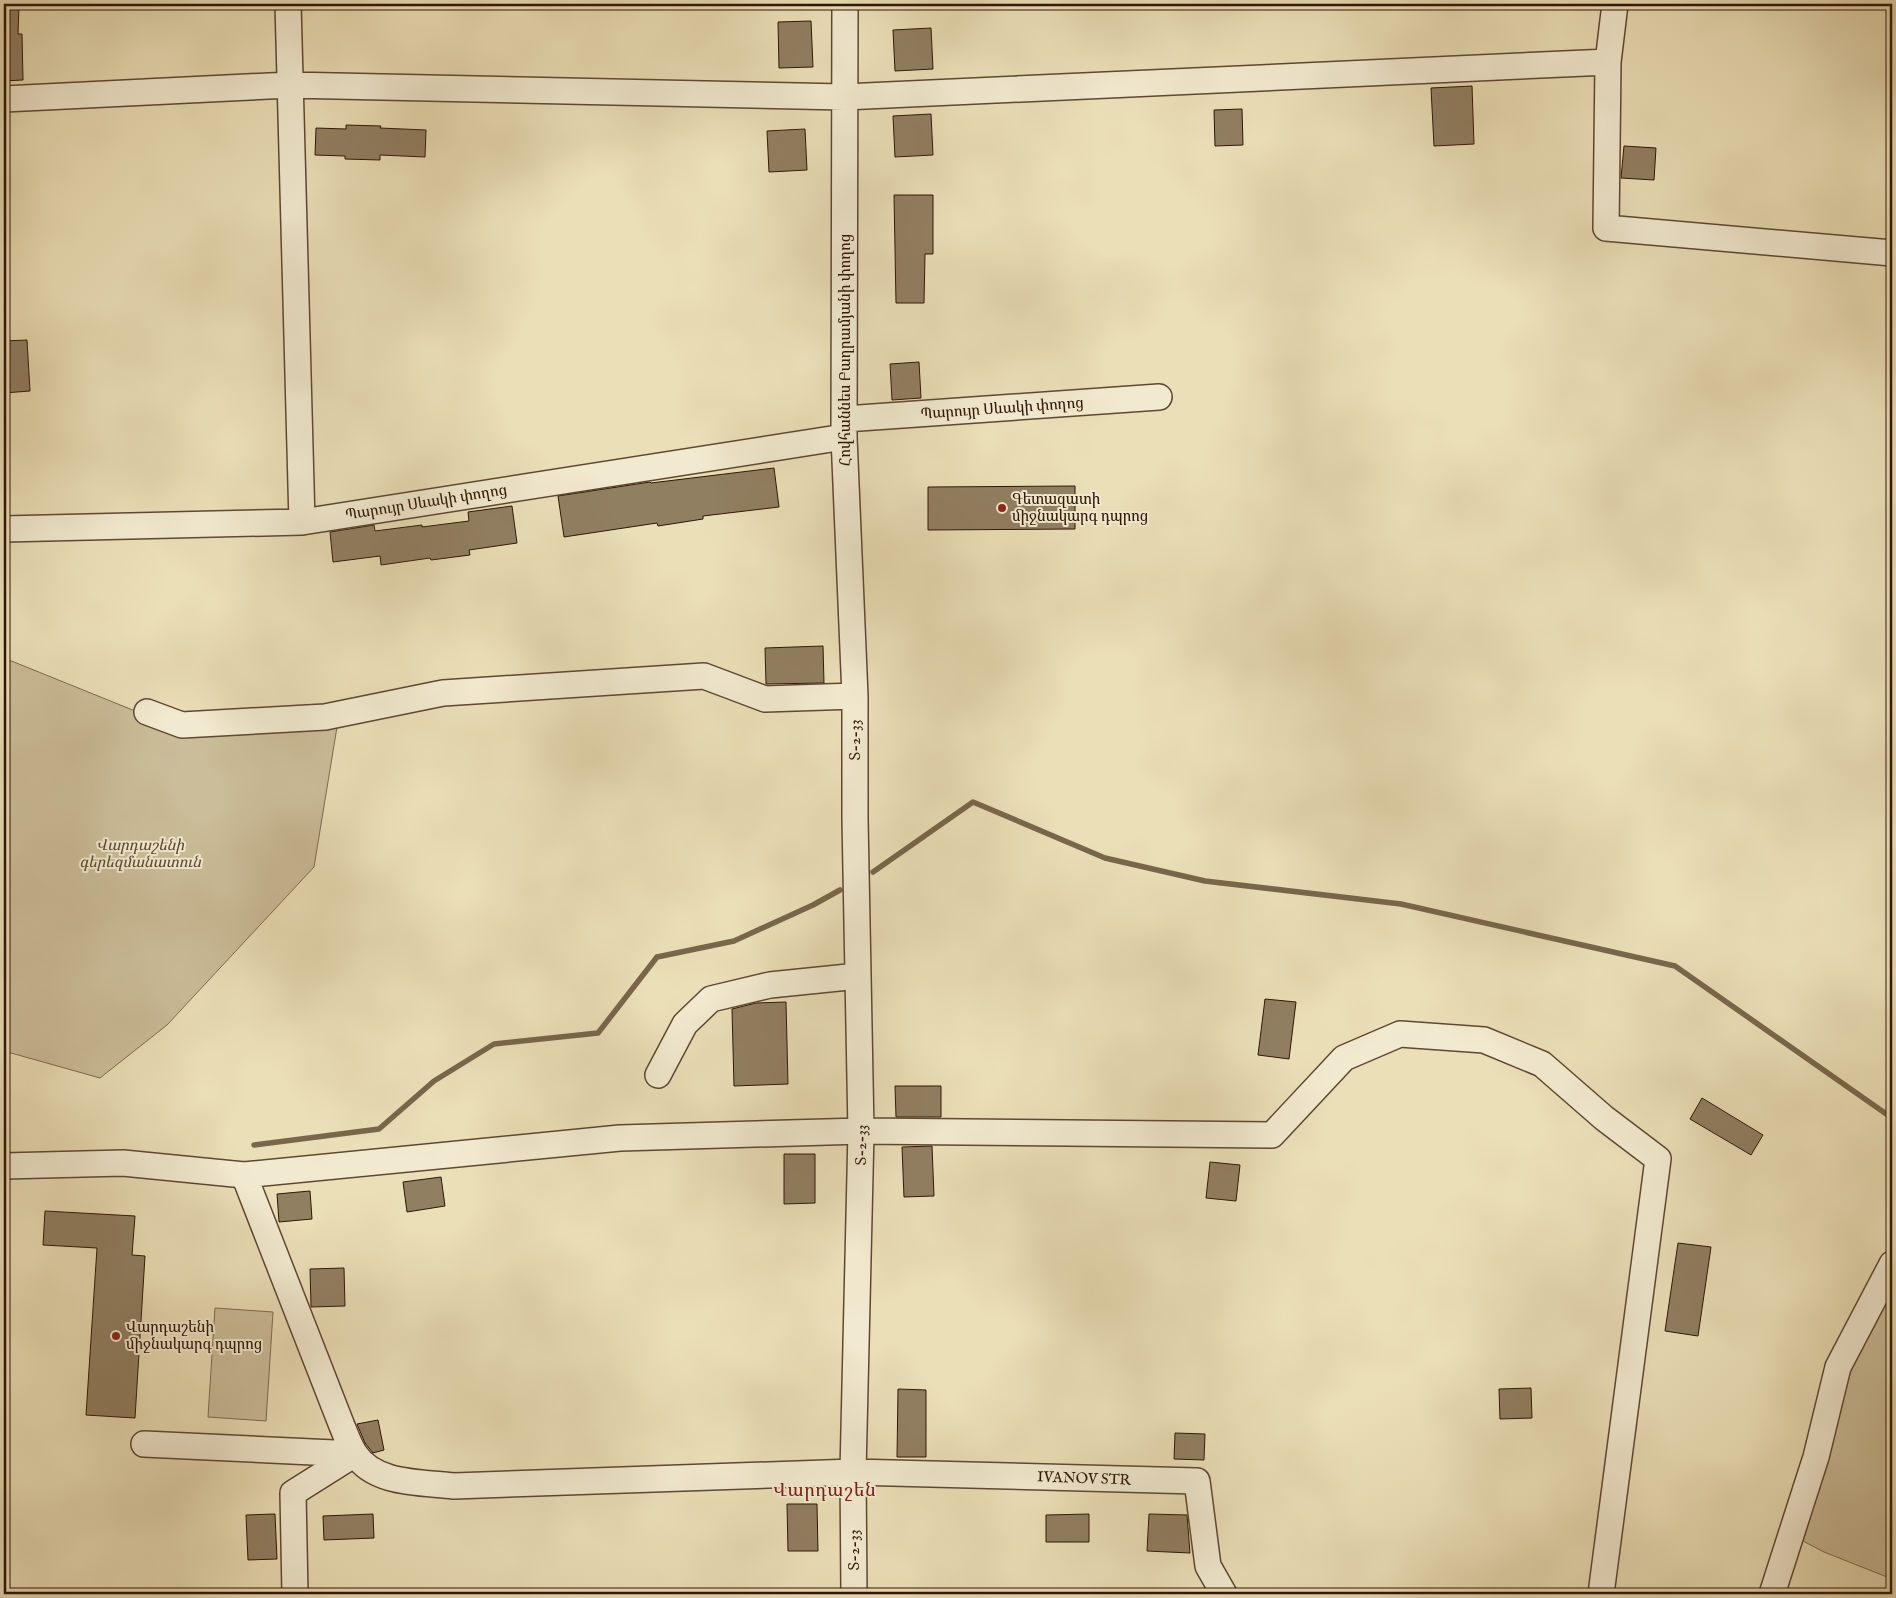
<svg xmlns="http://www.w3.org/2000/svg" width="1896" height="1598" font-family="'IM FELL English','Noto Serif Armenian',serif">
<rect width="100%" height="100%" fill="#ebdfb7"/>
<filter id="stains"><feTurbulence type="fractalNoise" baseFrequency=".004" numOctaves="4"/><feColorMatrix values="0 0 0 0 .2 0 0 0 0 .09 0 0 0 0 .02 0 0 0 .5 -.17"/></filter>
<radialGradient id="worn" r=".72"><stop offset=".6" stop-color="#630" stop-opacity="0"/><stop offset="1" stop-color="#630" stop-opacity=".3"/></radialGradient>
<path fill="#cbbd99" stroke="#7d6a4f" d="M4 658 155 719 337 727 314 867 167 1025 100 1078 4 1051Z
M1892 1280V1579L1824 1552 1801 1540 1841 1368Z
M215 1308 273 1312 266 1421 208 1417Z"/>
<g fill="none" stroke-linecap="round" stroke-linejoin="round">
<path stroke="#79664b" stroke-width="5.5" d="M873 872 973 802 1105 858 1205 881 1401 904 1675 966 1892 1118
M254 1145 379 1129 434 1081 494 1044 598 1033 657 957 734 941 813 905 840 890"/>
</g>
<path fill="#917f62" stroke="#2f1605" d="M4 4H19L18 34H22L23 80 4 81Z
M811 21 813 67 779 68 778 22Z
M931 28 933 69 895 71 893 30Z
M1472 86 1474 144 1434 146 1431 88Z
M1242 109 1243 145 1215 146 1214 110Z
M931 114 933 155 895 157 893 116Z
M346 125 381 126 380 128 426 130 425 157 380 155V160L345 159V156L315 155 316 128 346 129Z
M805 129 807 170 769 172 767 131Z
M1624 146 1656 148 1654 180 1621 178Z
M894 195H933V254H925L924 303H896Z
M27 340 30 391 4 393V341Z
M919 362 921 398 892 400 890 364Z
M774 468 779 507 703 516V519L658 526 657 523 564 537 558 496 650 482 651 483Z
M1075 486V529L928 530V487Z
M512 506 517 543 469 550 470 555 431 560 430 558 381 565 380 556 333 562 330 532 374 525 375 531 422 525V527L469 521 468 512Z
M823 646 824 683 766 684 765 648Z
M1265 999 1296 1002 1289 1059 1258 1055Z
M786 1002 788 1084 734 1086 732 1009 756 1003Z
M895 1086H941V1117H896Z
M1702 1098 1763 1135 1751 1155 1690 1119Z
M932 1146 934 1196 904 1197 902 1147Z
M784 1154H815V1203L784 1204Z
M1210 1162 1240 1165 1236 1201 1206 1198Z
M441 1177 445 1206 407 1212 403 1182Z
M310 1191 312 1219 279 1222 277 1194Z
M45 1211 135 1216 132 1255 145 1256 135 1418 86 1415 97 1248 43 1245Z
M1678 1243 1711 1247 1698 1336 1665 1331Z
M344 1268 345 1306 311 1307 310 1269Z
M1531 1388 1532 1418 1500 1419 1499 1389Z
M898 1389 926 1390V1457H897Z
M378 1420 384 1450 373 1453 365 1443 357 1424Z
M1175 1433 1205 1434 1204 1460 1174 1459Z
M787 1504H817L818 1551H788Z
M275 1514 277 1559 248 1560 246 1515Z
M373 1514 374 1538 324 1540 323 1516Z
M1089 1514V1542H1046V1515Z
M1149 1514 1187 1515 1190 1553 1147 1551Z"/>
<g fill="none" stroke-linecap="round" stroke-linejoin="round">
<g stroke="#5e4832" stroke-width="28">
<path id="minor" d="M288 4 302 522
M845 4 844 437 855 696V819L861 1131 853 1472 854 1594
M1615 4 1608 62 1606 228 1892 253
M4 99 289 85 844 97 1608 62
M845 419 1159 397
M4 529 302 522 844 437
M147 712 182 725 325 717 443 693 704 676 765 699 855 696
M658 1075 685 1024 711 999 770 985 858 976
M4 1166 123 1163 244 1175 620 1138 861 1131 1272 1135 1344 1058 1400 1034 1484 1040 1542 1064 1604 1118 1658 1159 1601 1594
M244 1175 342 1426C346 1435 349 1445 355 1454 375 1485 422 1482 454 1486L853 1472 1197 1481 1208 1566 1224 1594
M144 1444 355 1454
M295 1594 293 1493 355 1454
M1772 1594 1816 1457 1838 1367 1892 1264"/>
</g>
<use href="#minor" stroke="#f2ead0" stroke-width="25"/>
</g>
<g fill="#8f2418" stroke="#f2ead0" stroke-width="2">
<circle cx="1002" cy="508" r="5"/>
<circle cx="116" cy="1336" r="5"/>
</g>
<g text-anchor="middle" stroke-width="4" stroke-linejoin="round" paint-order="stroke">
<g font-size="15" fill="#2f1605" stroke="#f2ead0">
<text transform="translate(845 350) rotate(-90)" y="5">Հովհաննես Բաղրամյանի փողոց</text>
<text transform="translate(1002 408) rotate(-4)" y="5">Պարույր Սևակի փողոց</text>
<text transform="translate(426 502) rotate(-9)" y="5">Պարույր Սևակի փողոց</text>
<text transform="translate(855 740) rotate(-90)" y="5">Տ-2-33</text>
<text transform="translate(861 1145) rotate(-89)" y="5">Տ-2-33</text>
<text transform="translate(1084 1478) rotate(2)" y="5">IVANOV STR</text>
<text transform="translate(854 1550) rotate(-90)" y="5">Տ-2-33</text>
</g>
<g font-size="15" fill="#2f1605" stroke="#f2ead0" text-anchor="start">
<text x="1012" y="504">Գետազատի<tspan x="1012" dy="17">միջնակարգ դպրոց</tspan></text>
<text x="126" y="1332">Վարդաշենի<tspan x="126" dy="17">միջնակարգ դպրոց</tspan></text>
</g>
<g font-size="15" font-style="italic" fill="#5e4831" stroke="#f2ead0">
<text x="140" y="850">Վարդաշենի<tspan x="140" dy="17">գերեզմանատուն</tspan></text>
</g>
<g font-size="18" letter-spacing="1" fill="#7a1f14" stroke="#f2ead0">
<text x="825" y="1496">Վարդաշեն</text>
</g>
</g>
<rect width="1896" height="1598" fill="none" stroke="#ebdfb7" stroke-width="20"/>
<rect x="5" y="5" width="1886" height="1588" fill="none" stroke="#2f1605" stroke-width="2.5"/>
<rect x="10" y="10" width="1876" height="1578" fill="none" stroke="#2f1605"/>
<rect width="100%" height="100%" filter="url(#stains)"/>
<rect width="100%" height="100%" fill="url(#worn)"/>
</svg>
